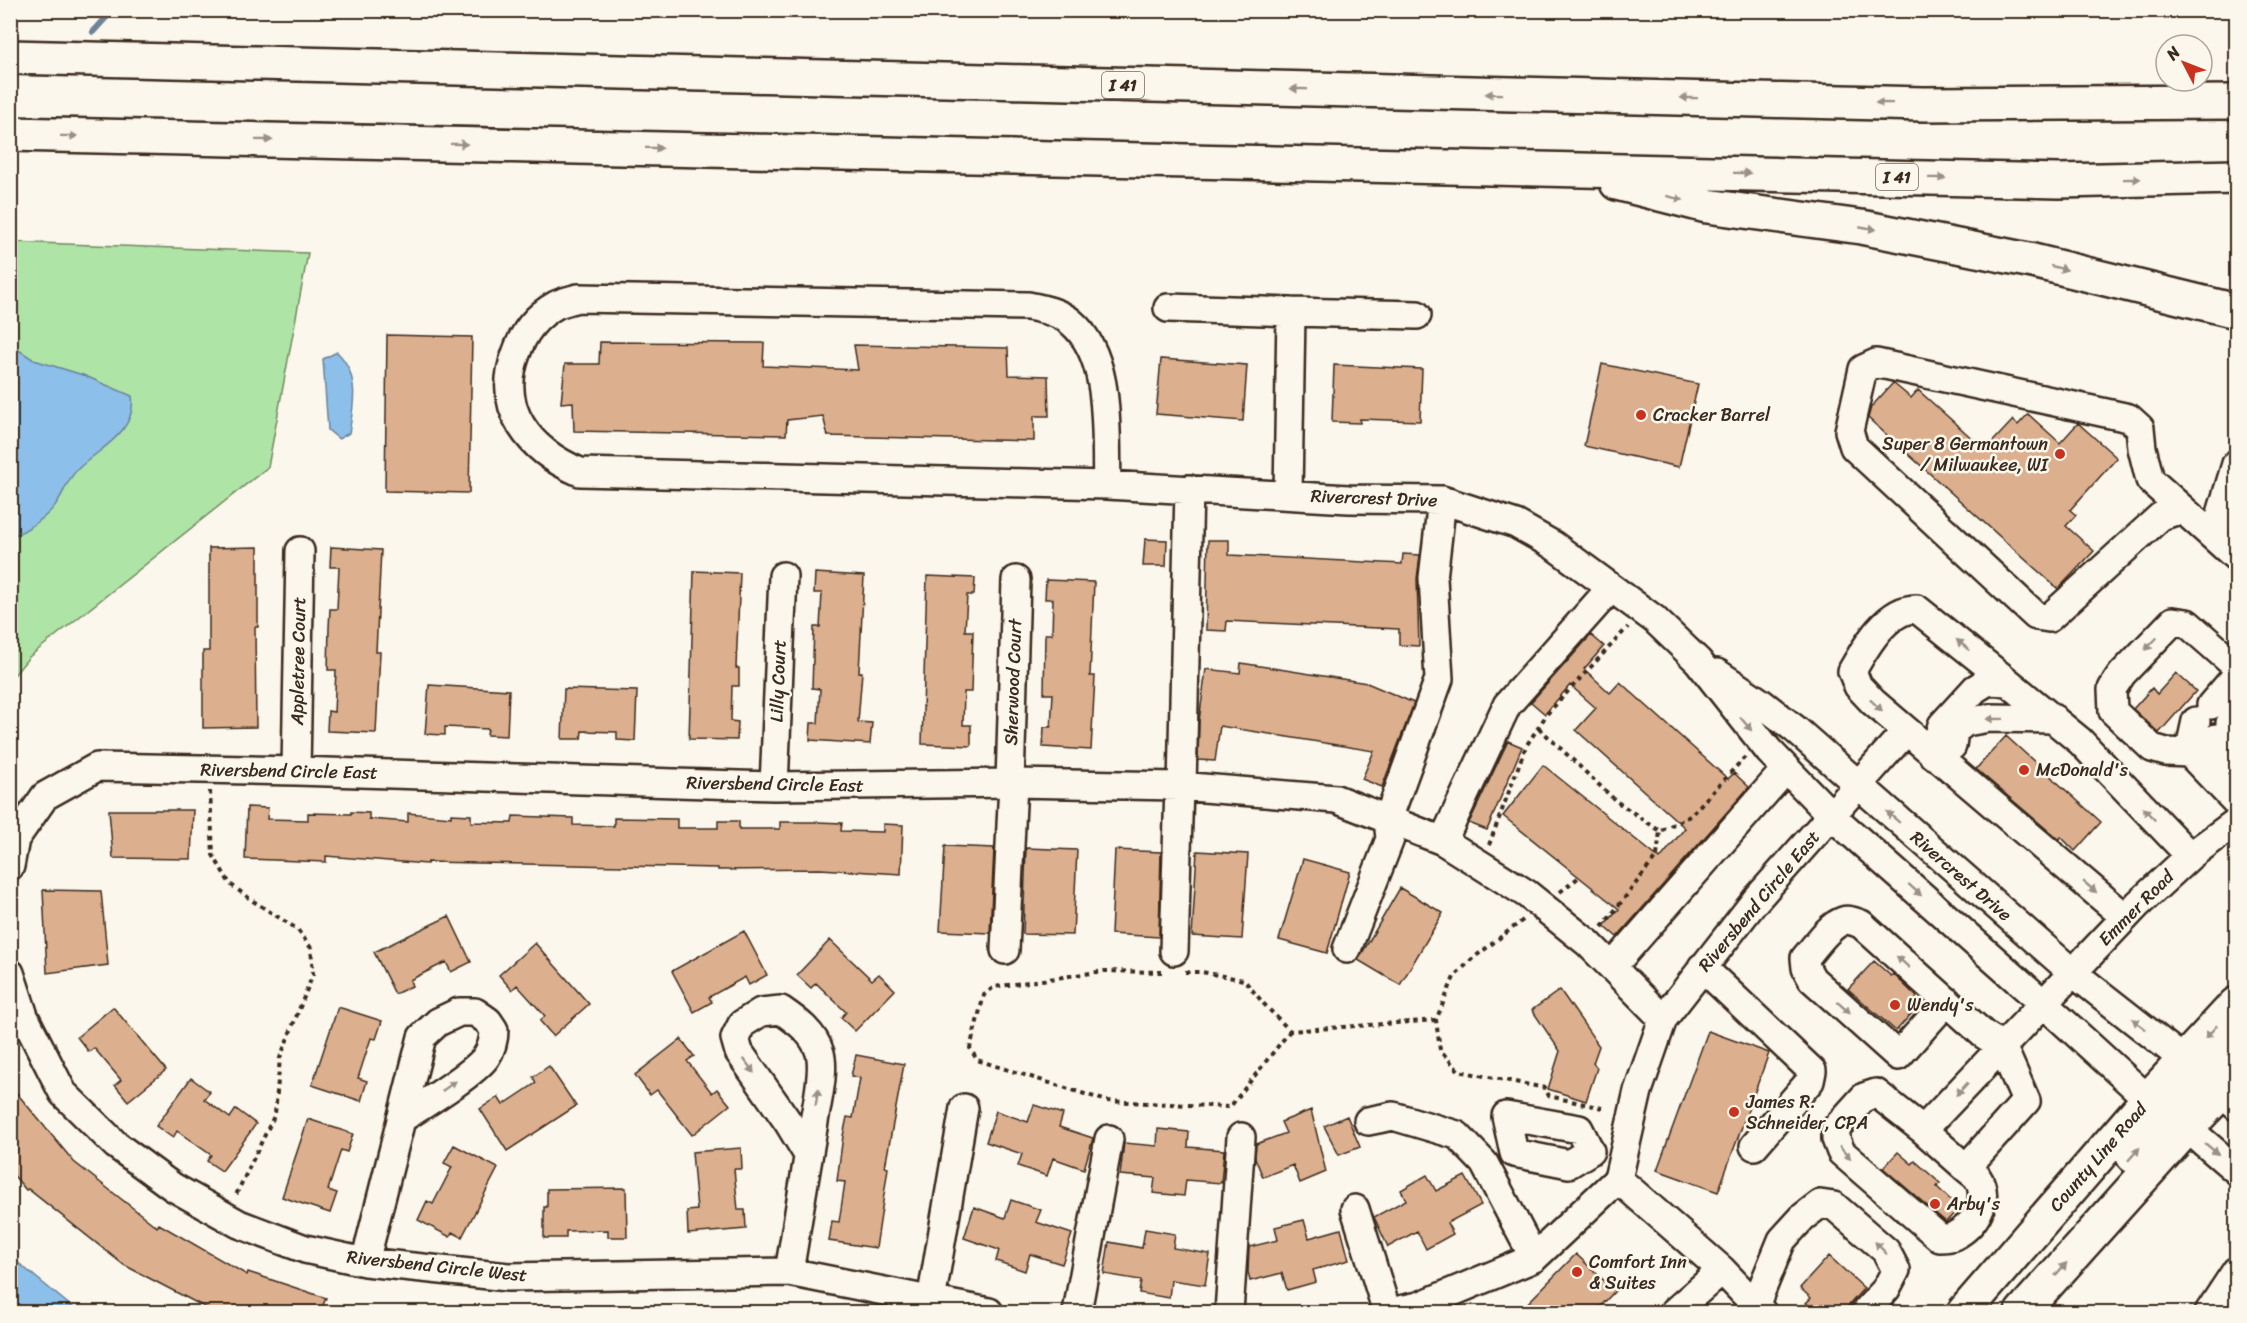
<svg xmlns="http://www.w3.org/2000/svg" width="2247" height="1323" font-family="Sriracha,sans-serif">
<rect width="100%" height="100%" fill="#fbf7ec"/>
<filter id="ink" filterUnits="userSpaceOnUse"><feTurbulence type="fractalNoise" baseFrequency=".0167" numOctaves="2"/><feDisplacementMap in="SourceGraphic" scale="12" xChannelSelector="R" yChannelSelector="G"/><feConvolveMatrix kernelMatrix="1 2 1 2 8 2 1 2 1" color-interpolation-filters="sRGB"/></filter>
<g filter="url(#ink)">
<path fill="#aee4a6" stroke="#748762" stroke-width="1.5" d="M11 242 308 253 268 467 29 657 11 679Z"/>
<path fill="#8cbfe9" stroke="#6c8398" stroke-width="1.5" d="M11 345 34 360 83 375 132 396C137 433 99 448 77 470 68 479 65 490 58 501 49 517 27 530 11 537Z
M337 352C360 374 354 405 349 433L339 439 328 430 323 359Z
M10 1256 72 1307 80 1312H11Z"/>
<g fill="none" stroke-linecap="round" stroke-linejoin="round">
<path stroke="#6c8398" stroke-width="6" d="M93 32 113 10"/>
</g>
<path fill="#dcaf8e" stroke="#3b2a1e" stroke-width="1.5" d="M387 335 472 337 469 493 385 491Z
M600 342 764 343 763 366 858 370 854 345 1008 348 1009 375 1048 376 1049 416H1034V441L828 436 823 416 787 420 786 435 574 431 573 402 561 403 565 364H599Z
M1161 359 1247 365 1243 421 1156 414Z
M1602 364 1698 384 1679 467 1584 446Z
M1334 365 1422 369 1420 421 1360 419V423L1332 422Z
M1893 383 1911 398 1918 390 1985 450 2013 420 2018 425 2028 414 2060 443 2078 423 2117 458 2070 510 2076 515 2066 526 2094 551 2058 589 1868 418 1871 407Z
M1145 539 1167 540 1166 566H1143Z
M1208 540H1229V555L1402 564 1403 554 1420 555 1417 579 1419 646 1399 645V629L1227 621 1226 631 1206 630Z
M258 547V627H255L256 727 203 728V651H209V548Z
M331 547 381 550 376 652H380L376 733 327 731 328 711 334 712 336 670H328L329 628 330 609H337L339 567H330Z
M694 571 740 573 736 668H739V686H732L731 721 738 722 737 740 689 739Z
M815 573 864 576 859 672H862L858 722 872 723 870 744 810 740 811 723H818L820 689 812 688 814 627H820L822 593H814Z
M927 576 975 578 974 595H967L965 631H973L971 692H964L963 725H971V746L922 744Z
M1046 580 1094 582 1090 676H1095L1091 750 1043 747 1044 727H1051L1053 694H1044L1045 634H1052L1053 599H1045Z
M1591 635 1604 646 1584 669 1610 693 1620 682 1728 779 1734 773 1749 787 1617 937 1604 926 1619 909 1503 816 1543 765 1660 859 1685 828 1576 730 1596 708 1570 685 1545 714 1531 702Z
M1241 663 1367 683 1414 703 1382 787 1362 779 1374 751 1220 726 1215 761 1198 760 1199 721 1206 669 1240 673Z
M2176 673 2196 691 2159 733 2133 709 2152 688 2157 694Z
M429 685 509 690 507 736 487 735 488 729 445 727V735L425 734Z
M564 689 637 691 635 741 617 740V732L582 731 581 739H562Z
M2006 736 2101 822 2075 851 2061 837 2058 839 1976 769Z
M1508 741 1522 747 1487 830 1469 823Z
M247 807 268 808 267 819 308 820V813L351 814V812L369 813V819L408 822V813L451 817V814L471 815V822L512 823 513 816 573 818V825L614 826V818L677 819V828H718V821H739V829H780V822H817L842 823 841 831 883 832V824L903 825 901 874 820 869 718 870V868L428 862 427 864 326 856V862L245 859Z
M109 810H193L191 859 113 858Z
M945 846 994 848 990 933 940 931Z
M1026 848 1077 850 1073 935 1023 934Z
M1115 850 1161 852 1159 937 1111 934Z
M1197 851 1248 854 1242 939 1192 936Z
M1303 859 1350 872 1327 953 1279 940Z
M1400 888 1443 913 1400 985 1358 960Z
M43 890 101 891 108 965 47 973Z
M449 916 471 962 451 972 446 962 410 980 412 986 395 994 374 952Z
M744 931 767 975 749 985 745 977 709 997 712 1002 694 1012 672 971Z
M830 940 872 980 879 974 895 990 855 1031 841 1018 846 1012 816 983 811 988 797 975Z
M535 943 589 1004 553 1036 540 1021 545 1016 517 985 512 990 499 975Z
M1874 961 1891 976 1893 974 1917 997 1916 999 1921 1003 1896 1031 1848 989Z
M1560 990 1599 1046 1593 1063 1597 1068 1586 1101 1548 1089 1560 1051 1532 1010Z
M113 1007 166 1070 128 1101 115 1085 121 1080 94 1048 89 1052 77 1037Z
M338 1007 382 1021 376 1039 371 1038 358 1078 367 1081 361 1101 312 1085Z
M1708 1031 1769 1053 1718 1192 1657 1170Z
M681 1039 694 1056 687 1061 712 1093 717 1089 730 1105 692 1135 657 1090 650 1095 635 1075Z
M856 1055 904 1064 885 1167 888 1168 876 1248 829 1241 832 1221 839 1222 845 1182 837 1181 843 1136 847 1117 853 1118 860 1078 851 1076Z
M549 1066 576 1106 507 1151 480 1109 498 1097 503 1105 536 1083 533 1077Z
M191 1078 210 1092 204 1099 230 1118 236 1109 256 1124 222 1171 207 1161 211 1155 177 1131 173 1138 156 1126Z
M10 1085 74 1162 157 1227 159 1224 247 1275 248 1272 326 1298 320 1312H214L124 1265 28 1189 26 1190 10 1171Z
M1034 1105 1063 1114 1059 1127 1093 1138 1084 1169 1053 1158 1047 1176 1018 1166 1022 1154 986 1142 996 1111 1028 1122Z
M1311 1110 1326 1172 1300 1183 1293 1165 1263 1177 1255 1158 1256 1144 1286 1133 1281 1122Z
M1347 1116 1360 1147 1339 1155 1324 1126Z
M308 1119 353 1134 347 1152 341 1150 328 1190 337 1193 330 1213 282 1197Z
M1158 1129 1189 1132 1188 1147 1224 1150 1221 1183 1186 1180 1184 1196 1153 1193 1155 1178 1120 1175 1124 1143 1157 1146Z
M454 1145 498 1168 462 1237 452 1232 450 1237 418 1220 427 1201 433 1204 452 1167 444 1163Z
M741 1148 742 1169H734L738 1210H745L746 1229 688 1234 687 1211 697 1210 692 1152Z
M1898 1152 1912 1164 1915 1161 1940 1183 1937 1187 1959 1208 1946 1222 1883 1168Z
M1427 1175 1436 1191 1465 1176 1481 1205 1447 1223 1453 1234 1426 1249 1417 1231 1388 1247 1374 1217 1406 1200 1401 1190Z
M626 1188 627 1237H608V1230L566 1231V1238H544V1207H547V1189Z
M1011 1200 1041 1210 1036 1222 1072 1234 1062 1264 1030 1254 1025 1271 996 1261 999 1250 964 1238 974 1207 1005 1218Z
M1304 1220 1309 1238 1341 1229 1349 1260 1313 1270 1316 1282 1287 1290 1282 1273 1250 1281 1248 1272 1249 1247 1278 1240 1275 1227Z
M1145 1229 1175 1234 1173 1248 1210 1254 1205 1285 1171 1280 1169 1298 1139 1293 1141 1280 1104 1274 1109 1242 1142 1248Z
M1576 1254 1615 1291 1595 1312H1519Z
M1829 1256 1864 1288 1843 1312H1817L1806 1303 1811 1298 1800 1288Z"/>
<g fill="none" stroke-linecap="round" stroke-linejoin="round">
<g stroke="#3b2a1e" stroke-width="32">
<path id="minor" d="M1168 308 1291 312
M1107 485C1105 435 1113 357 1071 322 1059 312 1043 309 1028 306L578 298C571 300 562 302 556 305 536 316 523 333 516 354 495 409 530 451 580 472L1107 485 1349 499 1442 500 1516 524 1553 545 1654 619 1698 661 1769 751 1832 816 2043 1003 2148 1099 2187 1128 2236 1170
M1288 495 1291 312 1417 315
M2182 509 2161 516 2049 618 2036 616 1854 447 1849 431 1863 369 1876 363 2129 418 2140 428 2142 448 2150 480 2236 557
M2214 537 2236 464
M2236 666 2187 623 2173 621 2122 674 2112 689 2113 711 2152 748 2166 752 2189 753 2236 802
M1717 673 1760 702 1795 729 2072 972 2184 1060 2236 1106
M2008 682 1917 609C1887 608 1865 648 1852 671L1858 686 1873 702 2125 917
M2211 705 2236 676
M2196 721 2189 753 2216 738
M2230 723 2236 715
M1952 746 1954 731 1966 722 1989 718 2054 719
M1933 755 1942 725 1975 689 1988 681 2008 682 2080 741 2190 856
M296 771 300 551
M2210 773 2236 743
M1010 783 1016 580
M774 786 783 576
M1182 786 1189 489
M1443 841 1507 705 1611 588
M10 866 15 839 45 796 97 767 296 771 774 786 1013 783 1179 786 1336 799 1443 841 1527 894 1588 943 1663 1019 1638 1091 1618 1179 1534 1258 1419 1306 1390 1312
M1347 949 1390 839 1388 819 1439 679 1433 578 1442 500
M1005 950 1013 783
M1174 951 1179 786
M1612 967 1786 769
M1702 967 1812 1071 1810 1081 1754 1146
M10 973 24 1016 63 1093 116 1145 173 1187 239 1224 305 1249 365 1262 508 1277 789 1272 989 1312
M1947 1001 1898 1056 1812 979 1806 968 1805 958C1815 947 1828 926 1843 921 1849 919 1855 922 1861 924L1983 1034 2002 1046 2026 1101 1966 1168 1923 1130 2138 904 2190 856 2236 822
M1663 1019 1755 901 1906 731
M1506 1116 1579 1129 1590 1151 1569 1164 1514 1153Z
M1368 1121 1393 1116 1457 1135 1484 1163 1534 1258
M1923 1130 1876 1093 1864 1097 1836 1128V1139L1841 1152 1940 1238C1944 1238 1950 1238 1954 1236 1974 1226 1992 1199 1977 1177 1974 1174 1969 1171 1966 1168
M1618 1179 1722 1270 1762 1312
M1355 1209 1387 1312
M365 1262 422 1037 438 1022 459 1012H475L488 1021 494 1030C494 1040 492 1048 486 1057 474 1074 421 1106 401 1119
M789 1272C797 1222 806 1172 814 1122 817 1103 825 1071 820 1053 814 1033 797 1021 781 1010L761 1012 742 1024 735 1038 739 1052 788 1122 808 1155
M931 1301 964 1108
M1755 1306 1782 1240 1803 1217 1820 1204 1834 1206 1886 1251 1896 1270 1886 1289 1865 1312
M1077 1312 1109 1139
M1229 1312 1241 1137
M1674 1312 1722 1270
M2209 1312 2236 1271"/>
</g>
<g stroke="#3b2a1e" stroke-width="38">
<path id="major" d="M2191 1113 2205 1078 2236 1039
M2133 1156C2160 1126 2176 1108 2183 1067
M1964 1312 2148 1099 2236 1004
M2022 1312 2187 1128 2236 1077"/>
</g>
<g stroke="#3b2a1e" stroke-width="38">
<path id="highway" d="M10 57 1924 104 2236 102
M10 134 2059 181 2236 177
M1617 183 1707 206 1861 227 2033 261 2236 311"/>
</g>
<path stroke="#3b2a1e" stroke-width="4" stroke-dasharray="4.5 4.5" stroke-linecap="butt" d="M1539 728 1616 801 1660 831
M210 791 213 855 230 884 253 901 297 929 311 948 313 974 280 1058 275 1114 235 1197
M1489 845 1526 746 1547 714 1628 627
M1560 892 1578 878
M1523 920 1472 959 1454 977 1436 1020 1440 1050 1459 1071 1545 1088 1549 1096 1602 1108
M1602 927 1657 856 1660 831 1690 816 1745 757
M1162 972 1104 971 994 987 984 995 970 1048 977 1060 1107 1101 1230 1107 1290 1031
M1185 972H1202L1244 980 1264 1004 1290 1031 1436 1020"/>
<use href="#minor" stroke="#fbf7ec" stroke-width="27"/>
<use href="#major" stroke="#fbf7ec" stroke-width="33"/>
<use href="#highway" stroke="#fbf7ec" stroke-width="33"/>
</g>
<defs><path id="oneway-solid" d="M-6-.8H1V-3.2L6.5 0L1 3.2V.8H-6Z" transform="scale(1.5)"/></defs>
<g fill="#9b9085">
<use href="#oneway-solid" transform="translate(1299 89) rotate(-179)"/>
<use href="#oneway-solid" transform="translate(1494 94) rotate(-179)"/>
<use href="#oneway-solid" transform="translate(1689 98) rotate(-179)"/>
<use href="#oneway-solid" transform="translate(1884 103) rotate(-179)"/>
<use href="#oneway-solid" transform="translate(69 136) rotate(1)"/>
<use href="#oneway-solid" transform="translate(264 140) rotate(1)"/>
<use href="#oneway-solid" transform="translate(459 144) rotate(1)"/>
<use href="#oneway-solid" transform="translate(654 148) rotate(1)"/>
<use href="#oneway-solid" transform="translate(1742 173) rotate(1)"/>
<use href="#oneway-solid" transform="translate(1937 178) rotate(1)"/>
<use href="#oneway-solid" transform="translate(2132 179) rotate(-1)"/>
<use href="#oneway-solid" transform="translate(1675 198) rotate(14)"/>
<use href="#oneway-solid" transform="translate(1868 228) rotate(11)"/>
<use href="#oneway-solid" transform="translate(2059 268) rotate(14)"/>
<use href="#oneway-solid" transform="translate(2151 644) rotate(134)"/>
<use href="#oneway-solid" transform="translate(1963 645) rotate(-141)"/>
<use href="#oneway-solid" transform="translate(1876 705) rotate(43)"/>
<use href="#oneway-solid" transform="translate(1995 719) rotate(179)"/>
<use href="#oneway-solid" transform="translate(1746 724) rotate(50)"/>
<use href="#oneway-solid" transform="translate(2149 814) rotate(-134)"/>
<use href="#oneway-solid" transform="translate(1893 817) rotate(-139)"/>
<use href="#oneway-solid" transform="translate(2090 887) rotate(40)"/>
<use href="#oneway-solid" transform="translate(1915 890) rotate(42)"/>
<use href="#oneway-solid" transform="translate(1903 962) rotate(-138)"/>
<use href="#oneway-solid" transform="translate(1844 1008) rotate(42)"/>
<use href="#oneway-solid" transform="translate(2139 1024) rotate(-142)"/>
<use href="#oneway-solid" transform="translate(2211 1032) rotate(132)"/>
<use href="#oneway-solid" transform="translate(749 1066) rotate(54)"/>
<use href="#oneway-solid" transform="translate(449 1086) rotate(-35)"/>
<use href="#oneway-solid" transform="translate(1962 1089) rotate(133)"/>
<use href="#oneway-solid" transform="translate(817 1097) rotate(-81)"/>
<use href="#oneway-solid" transform="translate(2212 1149) rotate(40)"/>
<use href="#oneway-solid" transform="translate(1845 1153) rotate(49)"/>
<use href="#oneway-solid" transform="translate(2134 1154) rotate(-48)"/>
<use href="#oneway-solid" transform="translate(1881 1248) rotate(-134)"/>
<use href="#oneway-solid" transform="translate(2061 1269) rotate(-48)"/>
</g>
</g>
<g fill="#c8321e" stroke="#fbf7ec" stroke-width="2">
<circle cx="1641" cy="415" r="6"/>
<circle cx="2060" cy="454" r="6"/>
<circle cx="2024" cy="770" r="6"/>
<circle cx="1895" cy="1005" r="6"/>
<circle cx="1734" cy="1112" r="6"/>
<circle cx="1935" cy="1204" r="6"/>
<circle cx="1577" cy="1272" r="6"/>
</g>
<g text-anchor="middle" stroke-width="5" stroke-linejoin="round" paint-order="stroke">
<g fill="#fbf7ec" stroke="#75685c" stroke-width="1.5">
<rect x="1102" y="72" width="42" height="26" rx="4.5"/>
<rect x="1876" y="164" width="42" height="26" rx="4.5"/>
</g>
<g font-size="16" font-weight="bold" fill="#3b2a1e">
<text x="1123" y="91">I 41</text>
<text x="1897" y="183">I 41</text>
</g>
<g font-size="18" fill="#3b2a1e" stroke="#fbf7ec" text-anchor="start">
<text x="1653" y="421">Cracker Barrel</text>
<text x="2048" y="450" text-anchor="end">Super 8 Germantown<tspan x="2048" dy="21">/ Milwaukee, WI</tspan></text>
<text x="2036" y="776">McDonald's</text>
<text x="1907" y="1011">Wendy's</text>
<text x="1746" y="1108">James R.<tspan x="1746" dy="21">Schneider, CPA</tspan></text>
<text x="1947" y="1210">Arby's</text>
<text x="1589" y="1268">Comfort Inn<tspan x="1589" dy="21">&amp; Suites</tspan></text>
</g>
<g font-size="18" fill="#3b2a1e" stroke="#fbf7ec">
<text transform="translate(1374 498) rotate(2)" y="6">Rivercrest Drive</text>
<text transform="translate(298 661) rotate(-89)" y="6">Appletree Court</text>
<text transform="translate(778 681) rotate(-88)" y="6">Lilly Court</text>
<text transform="translate(1013 682) rotate(-88)" y="6">Sherwood Court</text>
<text transform="translate(289 771) rotate(1)" y="6">Riversbend Circle East</text>
<text transform="translate(775 784) rotate(1)" y="6">Riversbend Circle East</text>
<text transform="translate(1961 876) rotate(41)" y="6">Rivercrest Drive</text>
<text transform="translate(1759 901) rotate(-50)" y="6">Riversbend Circle East</text>
<text transform="translate(2136 908) rotate(-45)" y="6">Emmer Road</text>
<text transform="translate(2098 1157) rotate(-49)" y="6">County Line Road</text>
<text transform="translate(437 1266) rotate(6)" y="6">Riversbend Circle West</text>
</g>
</g>
<rect width="2247" height="1323" fill="none" stroke="#fbf7ec" stroke-width="36"/>
<rect x="18" y="18" width="2211" height="1287" fill="none" stroke="#3b2a1e" stroke-width="2" filter="url(#ink)"/>
<g transform="translate(2184 63) rotate(312)"><circle r="28" fill="#fbf7ec" stroke="#aea59a" stroke-width="1.5"/>
<path d="M0-4.5L10 22L0 15L-10 22Z" fill="#c8321e"/>
<text y="-9" font-size="16" font-weight="bold" text-anchor="middle" fill="#3b2a1e">N</text>
</g>
</svg>
